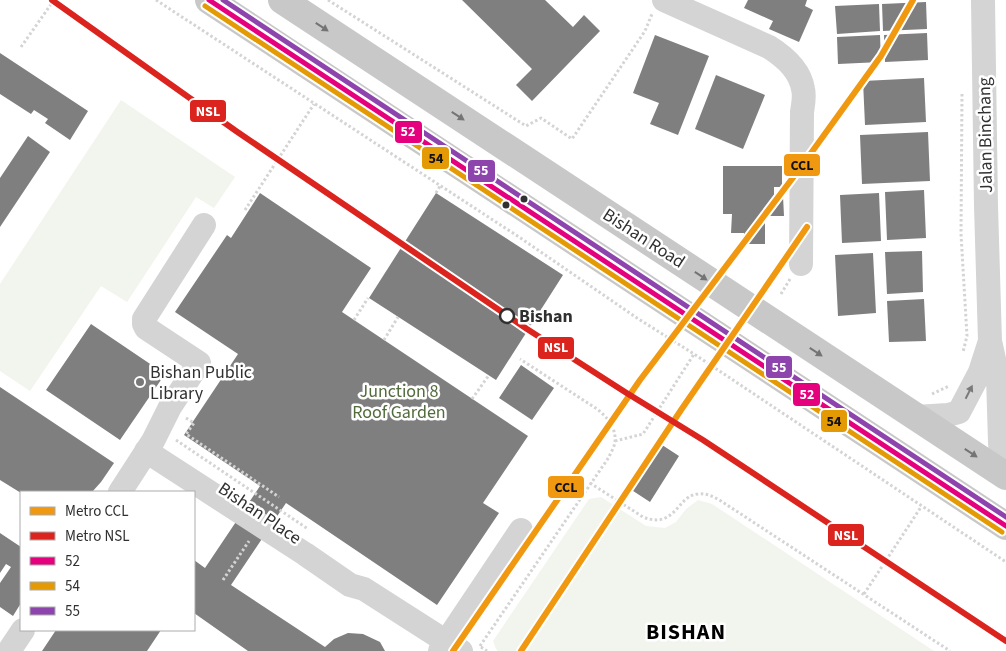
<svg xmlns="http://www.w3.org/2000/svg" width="1006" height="651" font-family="'Source Sans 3',sans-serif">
<rect width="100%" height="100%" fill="#fff"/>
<path fill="#f1f5ed" d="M121 100 235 177 214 208 196 197 127 302 101 286 30 391 0 371V284Z
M601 497 646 526 665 528 676 522 686 509 698 500 712 504 934 651H498L496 649 493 641 589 499Z"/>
<path fill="#7f7f7f" d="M462 0H545L573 27 584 15 600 31 532 101 516 85 532 69Z
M748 0H807L805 6 813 10 799 42 769 29 773 21 744 8Z
M926 2 927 29 883 31 882 4Z
M879 4 880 31 837 34 835 6Z
M927 33 928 60 885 62 884 35Z
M655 35 709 56 678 135 650 124 659 103 633 93Z
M880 35 881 62 838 64 837 37Z
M0 53 88 111 70 140 45 123 48 119 34 110 31 114 0 94Z
M716 75 765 95 743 149 695 129Z
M924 78 926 122 865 125 863 81Z
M928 132 930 181 862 184 860 135Z
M28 136 50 152 0 227V178Z
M723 166H782V187H774V196H783L784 216H765V244H744V233H731L732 214H723Z
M924 190 926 238 887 240 885 192Z
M260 193 371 268 342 312 528 436 483 503 499 513 437 605 286 503 231 585 325 647 334 639 348 633 363 634 380 642 385 651H248L194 613V560L205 568 260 486 184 435 238 354 175 312 227 235 231 238Z
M436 193 563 275 496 380 369 298Z
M879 193 881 241 842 243 840 195Z
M922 251 923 292 887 294 885 252Z
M873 253 876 313 838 316 835 255Z
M924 299 926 341 889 342 887 301Z
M91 324 165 374 120 440 46 390Z
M521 365 554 388 532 420 499 398Z
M0 387 114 463 101 482 92 492H21V493L0 480Z
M656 441 679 456 650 502 627 487Z
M0 533 21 547V603L13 616 0 607V583L11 567 6 564 0 573Z
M56 630H161L147 651H42Z"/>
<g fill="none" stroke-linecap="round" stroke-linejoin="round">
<path stroke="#d4d4d4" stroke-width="3" stroke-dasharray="2.5 2.5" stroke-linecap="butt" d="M156 0 519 237 637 318 694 354 1006 562
M328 0 526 126 541 118 572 139 645 31 652 14
M21 47 54 0
M962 94 961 234 967 336 963 352
M436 193 440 186
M245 210 314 104
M781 294 790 279
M354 320 368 298
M384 340 398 317
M932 394 949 386
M472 399 489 375
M186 418 194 423 186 434 279 497
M176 440 308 529
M615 441 643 434 694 354
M590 483 643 517C676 530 677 495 698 494 707 493 714 497 721 501L950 651
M223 580 249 541
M864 594 921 507
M480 646 609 457C611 452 615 446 615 441 616 427 607 417 597 409L520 359
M481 647 487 651"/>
<path stroke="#d4d4d4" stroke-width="24" d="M664 0 769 47C785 57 800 70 803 89 805 96 803 105 802 112L801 264
M983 0 986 206 990 341 998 377 1000 442 1002 473
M916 417 948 415 959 412 980 372 990 341
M146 451 305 554 350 585 364 589 461 651
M120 492 153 441 170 407 199 363 146 328 144 324V319L204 225
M9 651 23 630
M440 651 521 530"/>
<path stroke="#c8c8c8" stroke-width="28" d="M209 0 1006 526
M282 0 1006 476"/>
<g stroke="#fff" stroke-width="9">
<path id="bus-1" d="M209 0 1006 526"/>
</g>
<g stroke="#fff" stroke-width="9">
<path id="bus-2" d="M205 6 1002 532"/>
</g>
<g stroke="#fff" stroke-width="9">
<path id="bus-3" d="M223 0 1006 517"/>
</g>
<use href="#bus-1" stroke="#e5007d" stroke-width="5"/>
<use href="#bus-2" stroke="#e39a05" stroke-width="5"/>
<use href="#bus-3" stroke="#8e44ad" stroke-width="5"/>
<g stroke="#fff" stroke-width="10">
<path id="metro-1" d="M453 651 640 380 801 167 881 56 913 0
M521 651 681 410 807 227"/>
</g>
<g stroke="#fff" stroke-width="10">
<path id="metro-2" d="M52 0 236 131 527 329 625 392 703 440 1006 641"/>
</g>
<use href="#metro-1" stroke="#f0980f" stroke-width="6"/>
<use href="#metro-2" stroke="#dc241f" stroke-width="6"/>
</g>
<defs><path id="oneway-solid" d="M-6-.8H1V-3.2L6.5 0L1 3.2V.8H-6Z" transform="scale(1.25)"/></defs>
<g fill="#747474">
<use href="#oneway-solid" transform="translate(322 27) rotate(33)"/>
<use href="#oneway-solid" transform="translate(458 116) rotate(33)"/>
<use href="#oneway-solid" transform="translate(701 276) rotate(34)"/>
<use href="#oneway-solid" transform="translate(816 352) rotate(33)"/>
<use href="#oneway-solid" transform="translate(971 453) rotate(33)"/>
</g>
<use fill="#7a7a7a" href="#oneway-solid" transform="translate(969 392) rotate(-63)"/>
<g fill="#303030" stroke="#fff" stroke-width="2">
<circle cx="524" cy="199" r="4.5"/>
<circle cx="506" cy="205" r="4.5"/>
</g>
<circle fill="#fff" stroke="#303030" stroke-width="2.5" cx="507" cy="316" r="7"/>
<circle fill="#787878" stroke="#fff" stroke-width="2" cx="140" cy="382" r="5"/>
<g text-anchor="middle" stroke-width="5" stroke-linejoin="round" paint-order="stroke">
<g font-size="18" fill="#303030" stroke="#fff">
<text transform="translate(985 135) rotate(-91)" y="6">Jalan Binchang</text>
<text transform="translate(644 238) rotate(33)" y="6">Bishan Road</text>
<text transform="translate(260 513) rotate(34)" y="6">Bishan Place</text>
</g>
<g font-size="18" font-weight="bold" fill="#303030" stroke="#fff" text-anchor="start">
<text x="519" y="322">Bishan</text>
</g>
<g font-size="18" fill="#303030" stroke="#fff" text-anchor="start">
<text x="150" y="378">Bishan Public<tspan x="150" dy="21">Library</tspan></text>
</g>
<g font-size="18" fill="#526c3d" stroke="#fff">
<text x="399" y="397">Junction 8<tspan x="399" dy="21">Roof Garden</tspan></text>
</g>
<g font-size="22" font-weight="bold" letter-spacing="1" fill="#000" stroke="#fff">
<text x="686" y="639">BISHAN</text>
</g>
</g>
<g stroke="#fff" stroke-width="2">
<rect x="189" y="99" width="38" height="24" rx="5" fill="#dc241f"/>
<rect x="394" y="120" width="29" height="24" rx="5" fill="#e5007d"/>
<rect x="421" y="146" width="29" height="24" rx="5" fill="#e39a05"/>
<rect x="783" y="153" width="38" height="24" rx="5" fill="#f0980f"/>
<rect x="467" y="159" width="29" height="24" rx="5" fill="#8e44ad"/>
<rect x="537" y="336" width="38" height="24" rx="5" fill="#dc241f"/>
<rect x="765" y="355" width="28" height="24" rx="5" fill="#8e44ad"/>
<rect x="792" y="382" width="29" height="25" rx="5" fill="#e5007d"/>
<rect x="820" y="409" width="28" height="24" rx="5" fill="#e39a05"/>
<rect x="547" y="475" width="38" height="24" rx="5" fill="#f0980f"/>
<rect x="827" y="523" width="38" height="24" rx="5" fill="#dc241f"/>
</g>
<g font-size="14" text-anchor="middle" font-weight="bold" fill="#fff">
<text x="208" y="116">NSL</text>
<text x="408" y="136">52</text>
<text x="481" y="175">55</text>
<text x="556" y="352">NSL</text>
<text x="779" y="372">55</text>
<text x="807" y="399">52</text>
<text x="846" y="540">NSL</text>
</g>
<g font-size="14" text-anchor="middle" font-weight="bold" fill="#111">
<text x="436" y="163">54</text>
<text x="802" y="170">CCL</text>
<text x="834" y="426">54</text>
<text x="566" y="492">CCL</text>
</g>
<rect x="20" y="491" width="175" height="140" fill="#ffffff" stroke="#acacac"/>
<rect x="30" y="507" width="25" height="8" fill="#f0980f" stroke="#acacac"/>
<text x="65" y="516" font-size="15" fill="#303030">Metro CCL</text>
<rect x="30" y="532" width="25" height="8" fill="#dc241f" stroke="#acacac"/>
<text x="65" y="541" font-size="15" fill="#303030">Metro NSL</text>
<rect x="30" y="557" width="25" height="8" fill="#e5007d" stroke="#acacac"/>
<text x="65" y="566" font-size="15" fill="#303030">52</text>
<rect x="30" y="582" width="25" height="8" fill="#e39a05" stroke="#acacac"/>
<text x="65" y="591" font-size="15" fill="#303030">54</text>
<rect x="30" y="607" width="25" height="8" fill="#8e44ad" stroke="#acacac"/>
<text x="65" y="616" font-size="15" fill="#303030">55</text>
</svg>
